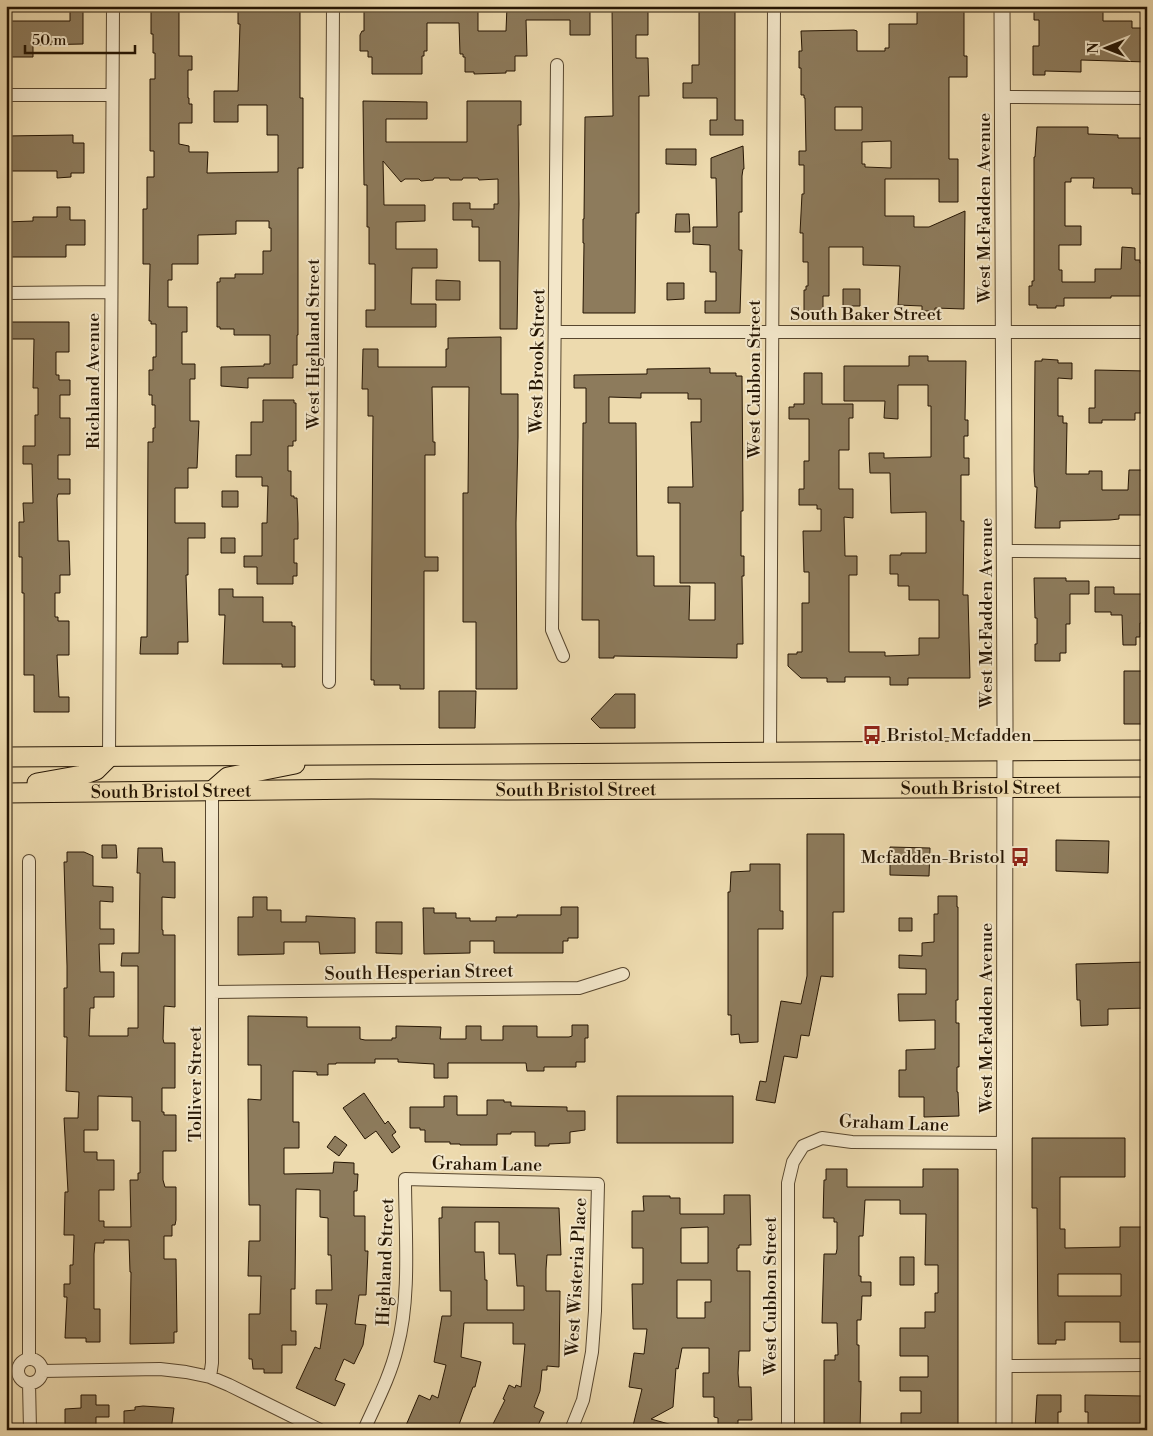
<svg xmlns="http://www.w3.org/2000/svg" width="1153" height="1436" font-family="'Libre Bodoni',serif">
<rect width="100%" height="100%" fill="#eddaae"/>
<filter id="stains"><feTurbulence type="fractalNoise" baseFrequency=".004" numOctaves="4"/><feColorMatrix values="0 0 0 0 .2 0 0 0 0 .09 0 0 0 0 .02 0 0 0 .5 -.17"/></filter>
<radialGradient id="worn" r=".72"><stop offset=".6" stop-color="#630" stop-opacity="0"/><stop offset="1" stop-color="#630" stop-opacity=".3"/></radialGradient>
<path fill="#8d7b5c" stroke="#251503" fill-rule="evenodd" d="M151 6H179V56H192V70H188V98H189V104H192V123H179V144L189 146V152H208L207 173 278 172V135H267V105H238V122H214V91H238L240 24H238V6H300V98H303V168H298V335H297V365H293V378H248V388L221 386V367L264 366V364H270V335H234V329H220V327H217V282H220V278H235V274H263V251H271V228H269V221H236V234L198 235V264H172V280H168V307H187V332H182V364H195V379H190V421H199L197 468H188V488H175V523H205V538H188V575H186L188 642H178V654H140L141 637H147L148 442H153V428H155V405H152V395H149V370H153V357H156V324H151V321H149L150 264H143V209H147V177H154V151H150V79H155V53H153V34H151Z
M364 6H446V9H478V31H506L507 6H590V35H570V20H526L527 56H515V71H506V73L474 74V72H465V57H463V54H460L459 23H427V51H424V56H422V74H372V57H368V51H360V35L362 31H364Z
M612 6H648V35H636V58H648L649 96H639V213H636L635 313H583L584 243H583V219H584L585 117 613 116Z
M699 6H735V120H743V135H710V120H717V98H683V83H692V65H699Z
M917 6H964V56H967V77H949V159H958V202H939V179H885V216H914V227H929L965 211 964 309 935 308V311H922V306L898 305 900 266 863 265V247H829V296H823V311H804V290H806V286H808V262H803V233H800L802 194H804V165H799V151H806L805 98H804V95H801V68H799V51H802L801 31 854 30 857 31V51H885V48H889V24H917ZM835 107H862V130H835ZM891 141V168L865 167V164H862V142Z
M1034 6H1103V21H1132V28H1143V34H1147V62L1081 60V72L1045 71V75H1033V46H1039V20H1034Z
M70 8H83V44L33 45V57H6V21H70Z
M363 101 427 102V119H386V142H467V101H521V125H518L519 204 517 329H500V261H479V227H472V220H453V203H470V209H494V204H498V179L479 180 478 178H463L462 180H450L449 178H434L433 180 421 181 419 179H405L401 182 383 161 384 205H425V221L396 222V249H437V268H412L411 304H436V327H366V310H375V264H369V227H367V185H364Z
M1037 127H1088V134L1118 135V138H1147V194H1132V188H1093L1094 178H1071V182H1065V226H1081V245H1059V270H1062V282H1095V269H1121L1122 247 1135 248V260H1140V263H1147V296H1111V298H1064V306H1056V308H1037V305H1029V286H1032V281H1034V157H1035Z
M73 135V143H84V173H71V177L57 178V171H6V136Z
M743 146 744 169H743L742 176V212H739V250H742L740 313H705V301H716V272H710V245L693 244V227H717L716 178H711V158Z
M666 149H696V165L666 164Z
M57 207H70V220H85V245H66V257H6V222L33 221V217H57Z
M676 214H689L690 232H675Z
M436 280 460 281V300H436Z
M667 283H684V299L667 300Z
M843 289H860V306H843Z
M7 322H69V352H56V375H59V380H70V395H60V418H70V455H58V479H70V494H58L57 498 58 541H69L70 575H60V593H55V617H58V621H69V655H57L59 697H69V712H34V675H24V593H22V557H19V522H24L23 503H33L32 464H23V446H35V415H38V388H33L34 339H8Z
M501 337V394H518V437L516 523 517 689H476V622H463V493H468L469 387H432L433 442H435V455H425V557H438V571H424V689H400V685H374V680H371V660L373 416H368V389H362L363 349H378V367H446V349H448V338Z
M909 356H928V361H966L965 420H968V436H964V458H969V475H961V521H964L963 595H968L970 678H908V685H890V677H845V682H827V678H801L788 666V654H797V652H802V603H809V572H804L803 531H821V509H817V505H799V489H804V461H809V419H789V407H794V404H804V373H822V404H853V418H849V450H839V489H853V518L844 517 845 556H857V575H849V652H885V656L919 655V638H939V600H909V586H898V574H890V555H901V553H926V512L891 513 890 473H870L869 453H884V458L931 457V406H928V385H898V419L884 418 885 401H844V366H909Z
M1042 359 1058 360V363H1072V379L1058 378V416H1063V423H1067L1066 474H1089V471H1102V490H1128L1129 470H1147V515H1119V519L1110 520 1060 521V528H1035L1037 487H1035L1034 471 1035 361H1042Z
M710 368V373H736V376H742L743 498V511H741V556H744V576H742L743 644H737V658L614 656V658H599V620H582L583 423H586V388H574V375L647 374V369ZM641 393H688V399H701V422H691L693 487H668V503H680V583H715V620H689L690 586H654V556H637L636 423H609V397L641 398Z
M1095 370 1147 371V413H1135V420H1102V423H1089V408H1095Z
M263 400H294V403H296V441H293V446H288V471H291V496H294V498H297L298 523V539H294V563H297V576H293V584H257V567H244V556H262V523H267L268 486H262V477H236V455H251V422H263Z
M222 491H238V507H222Z
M221 538H235V553H221Z
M1034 578H1066V581H1089V594H1070V624H1066V653H1060V661H1035V644H1037V618H1035Z
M1095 587H1114V594H1147V623H1140V637H1136V645H1123L1122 615H1111V612H1095Z
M219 589H233V597H263V622H292V626H295V667H282V664H223L225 615H219Z
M1124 671H1147V724H1124Z
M439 691H476L475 728H439Z
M615 694H635V728H600L591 719Z
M807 834H844V912H833V977L821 976 809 1036 801 1035 797 1058 784 1056 775 1103 756 1100 760 1081 766 1082 781 1001 801 1004 807 976Z
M1056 840 1109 841 1108 873 1056 871Z
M102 845H116L117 858H102Z
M890 847 930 848 929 876 890 875Z
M138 848H162L163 862H175V898L162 897V930H163V935H175V1007L164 1006 163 1039 164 1043H175V1088H162V1112H164V1115H176V1151H163V1180L165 1187H176V1220L175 1225H172V1236H164V1259H176L177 1332H174V1343L130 1344 131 1272H130L129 1240H104V1243H95L94 1254V1309H100V1342H86V1338H65L67 1297H64V1284H70V1265H73L74 1235H64L65 1192H68L64 1118H78L79 1092 66 1091 67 1037H64V988H67V966L64 862H67V852H84L93 856V886L113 887V902L100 901V929H114V944H99L100 972H114V997H94V1008H90L89 1036H128V1028H138V966H121L122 953H139L140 873H137ZM98 1096 132 1097V1121H140V1173H138V1180H130L131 1227H104V1221H99V1190H114V1160H97V1152H84V1130H98Z
M750 864H780V911H783V929H758V1042L740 1043 739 1034 731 1035V1015H728V892H730L731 872 750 871Z
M938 896H957V907H958V1000H956V1023H959V1067H957V1092H958L959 1116 924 1117V1097H899V1070H906V1050L935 1049V1020L899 1021 898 994H926V969L899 968V955L922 956V943L934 942V914H938Z
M253 897H267V910H281V922H306V916L355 918V953L320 954 319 942H284V954L238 955V917H253Z
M561 907H578V938H568V941H563V953H494V941H470V953L424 954 423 908H434V913H456V918H470V921H496V917H517V915H561Z
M899 918H912V931H899Z
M376 922H402V954L376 953Z
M1147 962V1008L1108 1009V1025L1081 1026 1080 1000H1077L1076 964Z
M248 1016 307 1017V1027H360V1039L365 1040H392V1038H396V1026L441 1027 440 1039H466V1026H481V1040H503V1026H537V1037H569L572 1036V1025H588V1038H585V1062H576V1067H544V1071H527L526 1063H448V1078H434V1064L398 1062V1059H375V1063H336V1064H328V1075H317V1072L293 1071V1122H299V1148H284V1174L333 1173 334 1162 354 1163V1174H358L357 1191H354V1216H365V1251H368L366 1295H359L355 1324 366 1325 363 1345 354 1364 344 1359 335 1380 345 1384 335 1406 296 1388 315 1347 320 1349 327 1304H316V1290H332L331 1255H328V1218L320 1217V1190L296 1189 295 1289H291V1331H296V1345H282V1373H264V1369H253L252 1359H249V1314H260L261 1276H248L249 1241H260V1205H249L248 1099 261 1100V1065H248Z
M364 1093 385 1124 388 1121 396 1132 392 1135 400 1147 392 1153 376 1131 365 1139 343 1108Z
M444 1096H457V1115H487V1100H504V1102H511V1106L567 1107V1111H585V1130L570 1132V1143L549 1144V1146H535V1132H511V1134H497V1145H460V1144H450V1142H425V1130H420V1128H410V1107H444Z
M617 1096H733V1143H617Z
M335 1136 347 1145 339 1156 327 1147Z
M1032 1138H1125V1177H1060V1229H1065V1248L1120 1247V1227H1143V1342H1120V1322H1065V1340H1056V1344H1038L1037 1208H1032ZM1058 1274H1121V1296H1058Z
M826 1169H847V1187H923V1169H958V1430H934V1426H901V1413H921V1391H900V1377H928V1356H900V1328H925V1312H935V1293H938V1265H925L926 1214H900V1200H865L863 1236H859V1276H861V1282H871V1296H862L861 1320H857V1345H859V1382L861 1381V1389L860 1430H824V1360H835V1355H838L837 1323H822L824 1254H836L837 1249V1222H834V1218H823L824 1180H826Z
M724 1195H750L751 1245H739V1248H737V1271H750V1351H739L738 1373 739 1387H751L752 1420H738V1424H735V1430H718V1418L714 1417V1397H703V1373H709V1348H682L678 1369 676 1368 673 1407 651 1419 676 1426V1430H632L642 1389 629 1387 634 1353 644 1354 647 1329H633L632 1284H643V1248H632V1211H644L643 1196H670V1198H680V1214H724ZM708 1227V1263H681V1228ZM677 1280H711V1302H705V1318H677Z
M442 1207 559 1208 561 1255H547L546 1269V1291H560L559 1367 547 1366V1370H542L540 1391 534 1407 544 1412 536 1430H490L505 1400 503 1399 509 1385 515 1388 516 1385 521 1387 525 1344H513V1323H464L461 1357 481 1362 475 1387H473L457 1430H404L419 1395 430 1400 432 1395 438 1398 446 1365 434 1362 442 1316H451V1291H440L439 1218H442ZM475 1222H499V1254H515L517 1286H524V1310H487V1280H485L484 1252H475Z
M900 1257H914V1285H900Z
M81 1395H96V1405H109V1417H96V1429H65V1409L81 1408Z
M1037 1395H1061V1412H1058V1430H1035Z
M1085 1395 1143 1396V1430H1088V1412H1085Z
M143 1406 174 1408 171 1430H124V1411L135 1410V1407Z"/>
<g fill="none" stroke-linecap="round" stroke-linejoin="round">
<g stroke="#57462e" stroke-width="14">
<path id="minor" d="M557 65 552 630 563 656
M6 95H112
M1003 97 1147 98
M6 293 111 292
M555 332H1147
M1004 551 1147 552
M329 682 333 6
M770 752 774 6
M109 757 113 6
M29 861V1359
M212 992 579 988 623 974
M18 1371a12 12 0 1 1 24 0a12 12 0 1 1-24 0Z
M1004 1366 1147 1365
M42 1371 160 1369 186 1372 210 1377 229 1385 320 1430
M210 1377 212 1363V791
M29 1383 30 1430
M364 1430C376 1403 390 1377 397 1348 411 1297 405 1232 405 1179L598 1184 595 1311 592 1352 583 1400 571 1430
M788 1430V1183L793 1162 803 1146 822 1138 852 1142 1005 1143"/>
</g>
<g stroke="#57462e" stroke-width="17">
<path id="tertiary" d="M1002 6 1005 722 1004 1430"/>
</g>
<g stroke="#251503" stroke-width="21">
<g id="primary">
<path d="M6 757 1147 750"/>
<path d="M37 783 82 775 96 770 109 757"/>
<path d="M212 791 228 777 295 764"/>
<path id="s1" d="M6 793 371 789 506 790 1147 787"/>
</g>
</g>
<use href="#minor" stroke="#f3e7ca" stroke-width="12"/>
<use href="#tertiary" stroke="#f3e7ca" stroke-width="15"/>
<use href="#primary" stroke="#eddaae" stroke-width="19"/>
</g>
<defs>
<g id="bus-bare" transform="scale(1.5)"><path d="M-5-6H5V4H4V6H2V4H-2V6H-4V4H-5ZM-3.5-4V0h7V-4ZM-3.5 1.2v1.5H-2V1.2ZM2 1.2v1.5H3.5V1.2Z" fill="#8f2418" stroke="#f3e7ca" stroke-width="2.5" paint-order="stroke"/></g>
</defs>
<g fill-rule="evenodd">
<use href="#bus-bare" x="872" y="735"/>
<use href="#bus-bare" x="1020" y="857"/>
</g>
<g text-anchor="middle" stroke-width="4" stroke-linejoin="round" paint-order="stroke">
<g font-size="18" fill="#251503" stroke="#f3e7ca">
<text transform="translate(984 208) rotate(-90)" y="6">West McFadden Avenue</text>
<text x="866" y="320">South Baker Street</text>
<text transform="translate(313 344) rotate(-90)" y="6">West Highland Street</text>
<text transform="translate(537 361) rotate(-89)" y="6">West Brook Street</text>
<text transform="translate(754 379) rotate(-90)" y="6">West Cubbon Street</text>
<text transform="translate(93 381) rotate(-90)" y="6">Richland Avenue</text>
<text transform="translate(986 613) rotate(-90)" y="6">West McFadden Avenue</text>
<text dy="6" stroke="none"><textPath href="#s1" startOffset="975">South Bristol Street</textPath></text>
<text dy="6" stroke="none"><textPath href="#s1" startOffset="570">South Bristol Street</textPath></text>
<text dy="6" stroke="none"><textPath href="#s1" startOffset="165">South Bristol Street</textPath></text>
<text transform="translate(419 972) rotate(-1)" y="6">South Hesperian Street</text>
<text transform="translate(986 1018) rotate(-90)" y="6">West McFadden Avenue</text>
<text transform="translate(195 1084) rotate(-90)" y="6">Tolliver Street</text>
<text transform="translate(894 1123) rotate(2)" y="6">Graham Lane</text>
<text transform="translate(487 1164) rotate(1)" y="6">Graham Lane</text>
<text transform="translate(385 1262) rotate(-88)" y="6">Highland Street</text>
<text transform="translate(576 1277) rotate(-87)" y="6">West Wisteria Place</text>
<text transform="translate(770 1296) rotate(-90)" y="6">West Cubbon Street</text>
</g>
<g font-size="18" fill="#251503" stroke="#f3e7ca" text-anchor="start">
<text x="887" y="741">Bristol-Mcfadden</text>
<text x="1005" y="863" text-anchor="end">Mcfadden-Bristol</text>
</g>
</g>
<rect width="1153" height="1436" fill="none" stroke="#eddaae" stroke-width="25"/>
<rect x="8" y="8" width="1138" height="1421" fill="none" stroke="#251503" stroke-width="2.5"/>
<rect x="12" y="12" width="1128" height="1411" fill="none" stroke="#251503"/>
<g transform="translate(1106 48) rotate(270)" stroke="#f3e7ca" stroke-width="4" paint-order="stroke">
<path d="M0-4L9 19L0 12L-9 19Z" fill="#251503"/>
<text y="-8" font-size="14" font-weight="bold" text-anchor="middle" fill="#251503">N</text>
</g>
<path d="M25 45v8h110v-8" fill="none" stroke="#251503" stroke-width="2.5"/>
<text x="32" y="45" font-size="15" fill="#251503" stroke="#f3e7ca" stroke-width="4" paint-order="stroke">50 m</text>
<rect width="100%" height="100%" filter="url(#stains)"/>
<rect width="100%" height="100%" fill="url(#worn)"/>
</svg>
